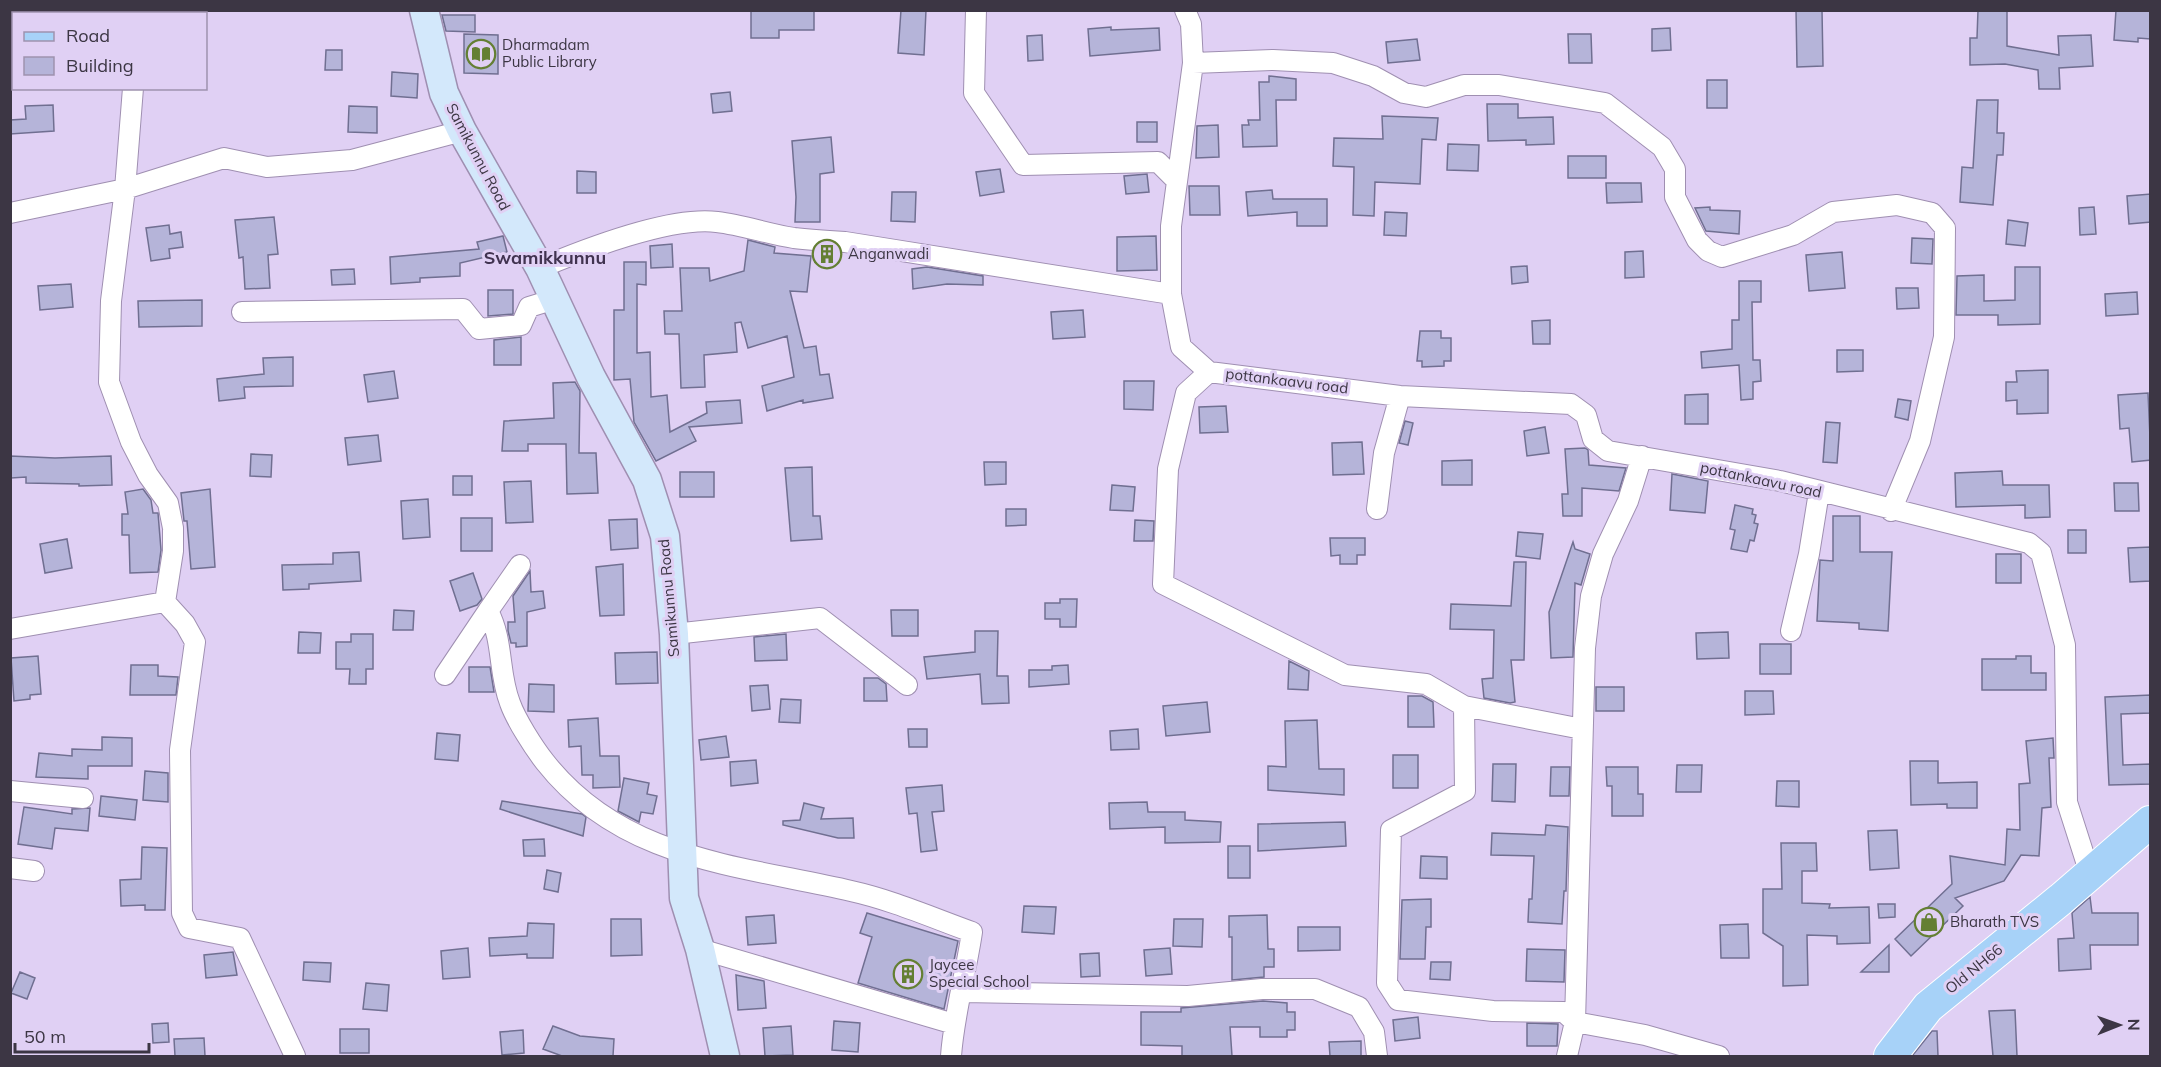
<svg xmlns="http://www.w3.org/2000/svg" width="2161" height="1067" font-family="Mulish,sans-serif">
<rect width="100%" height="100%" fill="#e0d0f4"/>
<path fill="#b5b4d9" stroke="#706f91" stroke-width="1.5" d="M751 10H814V30H779V38H751Z
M901 10H926L924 55 898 53Z
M1796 10H1822L1823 66 1797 67Z
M1978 10H2007V46L2059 55 2058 36 2091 35 2093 66 2059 68 2060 89H2039L2038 70 2005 64 1970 65V38H1977Z
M2116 10H2151V39L2138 38V42L2114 40Z
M442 15H475V32L446 31Z
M1111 27V30L1159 28 1160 50 1090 56 1088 29Z
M1670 28 1671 50 1652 51V29Z
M464 34 498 35V74L464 73Z
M1568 34H1591L1592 63H1569Z
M1042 35 1043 60 1028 61 1027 36Z
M1417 39 1420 60 1388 63 1386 42Z
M326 50H342V70H325Z
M392 72 418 74 417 98 391 96Z
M1269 76 1296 79V100H1276L1277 146 1243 147 1242 125H1249L1248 120H1260L1259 82H1269Z
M1707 80H1727V108H1707Z
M730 92 732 111 713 113 711 94Z
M1977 100H1998L1997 133H2004L2003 155H1997L1993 205 1960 202 1962 167 1973 168Z
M1487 104H1518V118L1553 117 1554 144 1526 145V140L1488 141Z
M53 105 54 131 10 134V120L26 119 25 106Z
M349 106 377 107V133L348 132Z
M1382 116 1438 118 1436 140 1422 139 1420 184 1375 182 1374 216 1353 215 1354 167 1333 166 1334 138 1383 139Z
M1137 122H1157V142H1137Z
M1218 125 1219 157 1196 158 1197 126Z
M831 137 834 172 820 174V222H795L796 197 792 141Z
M1448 144 1479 145 1478 171 1447 170Z
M1568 156H1606V178H1568Z
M1000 169 1004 192 980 196 976 172Z
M577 171 596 172V193H577Z
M1147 174 1149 192 1126 194 1124 176Z
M1606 183H1641L1642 202 1607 203Z
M1189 186H1219L1220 215H1190Z
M1272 190 1273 199H1327V226H1297V212L1248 216 1246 192Z
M892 192H916L915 222 891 221Z
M2151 194V222L2129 224 2127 196Z
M1710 207V210L1740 211 1739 234 1706 231 1695 208Z
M2094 207 2096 234 2080 235 2079 208Z
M1385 212 1407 213 1406 236 1384 235Z
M274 217 278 254 268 255 270 288 245 289 243 257 239 258 235 220Z
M2008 220 2028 223 2025 246 2006 244Z
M169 225 170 234 181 232 183 247 169 249 170 258 151 261 146 228Z
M503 236 507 252 460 263V276L420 278V282L391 284 390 257 479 249 477 242Z
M1156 236 1157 270 1117 271V237Z
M1912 238 1933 239 1932 264 1911 263Z
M748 240 775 247 774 253 811 256 807 292 790 291 804 348 816 346 820 375 829 374 833 398 803 403V400L767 411 762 386 794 377 787 336 748 348 741 322 735 323 737 352 704 355 705 387 681 388 679 334H665L664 311H682L680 268H709L710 281 744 271Z
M672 244 673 267 651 268 650 246Z
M1643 251 1644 277 1625 278V252Z
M816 252 839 254 838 263 815 262Z
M1842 252 1845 288 1809 291 1806 255Z
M624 262H646V285L637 284V353L650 352 651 397 667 395 670 432 707 413 706 402 740 400 742 423 689 427 696 441 656 461 634 422 630 379 614 380V310H624Z
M1527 266 1528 282 1512 284 1511 267Z
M927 267 983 276V285L947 284 913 289 912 269Z
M2015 267H2040V324L1998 325V315H1956L1957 276 1984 275V301L2015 300Z
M354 269 355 284 332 285 331 270Z
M1739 281H1761V302H1752L1753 360H1760L1761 381 1753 382V399L1741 400 1739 365 1702 368 1701 352 1732 349V320H1739Z
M71 284 73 307 40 310 38 286Z
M1896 288H1918L1919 308 1897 309Z
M488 290H513V314L488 316Z
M2137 292 2138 314 2106 316 2105 294Z
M202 300V326L139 327 138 301Z
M1083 310 1085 337 1053 339 1051 312Z
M1550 320V344H1533L1532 321Z
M1420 331H1441V338H1451V361H1444V366L1422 367V361H1417Z
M521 337V365H494V340Z
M1837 350H1863V371L1837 372Z
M293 357V386L244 387 245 398 219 401 217 379 264 374 263 358Z
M2048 370V413L2017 414V400L2006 401V382H2017L2016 371Z
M394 371 398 398 368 402 364 375Z
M1124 381H1154L1153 410 1124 409Z
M575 382 580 391 579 453H596L598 493 567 494 566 444H528V451H502L504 421 554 418 553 383Z
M2148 393 2151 460 2132 462 2129 428 2120 429 2118 395Z
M1708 394V424H1685V395Z
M1898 399 1911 401 1908 420 1895 417Z
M1226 406 1228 432 1200 433 1199 407Z
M1405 421 1413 423 1408 445 1399 443Z
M1826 422 1840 423 1837 463 1823 462Z
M1545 427 1549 453 1527 456 1524 431Z
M378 435 381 461 348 465 345 438Z
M1362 442 1364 474 1333 475 1332 443Z
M1585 448 1588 450 1589 465 1626 468 1619 491 1582 488V516H1563L1562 494H1568L1565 449Z
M251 454 272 455 271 477 250 476Z
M10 456 55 458 111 456 112 485 79 486V484L26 483V477L11 478Z
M1472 460V485H1442V461Z
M984 462H1006V484L985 485Z
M812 467 813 516H820L822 539 791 541 785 468Z
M2002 471 2003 485H2049L2050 517 2025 518V505L1956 507 1955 473Z
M680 472H714V497H680Z
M1672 474 1708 481 1705 513 1670 510Z
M453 476H472V495H453Z
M531 481 533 522 506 523 504 482Z
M2114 483H2138L2139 511H2115Z
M1112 485 1135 487 1133 511 1110 510Z
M143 489 151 500 153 513H158L161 550 158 572 130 573 129 535H122V514H128L125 492Z
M210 489 215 567 191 569 187 521H184L181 493Z
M428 499 430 537 403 539 401 501Z
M1735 505 1753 509 1752 514 1756 515 1754 523 1758 524 1754 541 1750 540 1747 552 1731 549 1735 530 1730 529Z
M1006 509H1026V525L1006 526Z
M1833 516H1860V552H1892L1888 631 1859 629V623L1817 621 1820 560 1833 561Z
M461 518H492V551H461Z
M637 519 638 548 611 550 609 520Z
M1135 520 1154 521 1153 541H1134Z
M2068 530H2086V553H2068Z
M1518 532 1543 534 1540 559 1516 556Z
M1330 538H1365V555H1357V564H1340V555L1331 556Z
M67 539 72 568 45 573 40 544Z
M1573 542 1575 549 1590 554 1581 585 1575 583 1573 657 1551 658 1549 612Z
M2151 547V581L2130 582 2128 548Z
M359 552 361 581 309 584V589L283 590 282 565 333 564V553Z
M1996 554H2021V583H1996Z
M1514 562H1526L1524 660H1511L1515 702 1510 703 1484 698 1482 679 1493 678 1494 630 1450 629 1451 604 1511 606Z
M623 564 624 615 600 616 596 567Z
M530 571 531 592 543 591 545 608 527 612V646L516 647V643H511L508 631V622H515L513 596Z
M473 573 482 599 477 605 460 611 450 581Z
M1060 599H1077L1076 627H1060V619H1045V603H1060Z
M394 610 414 611 413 630H393Z
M891 610H918V636H892Z
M975 631H998L997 676H1008L1009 703 982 704 980 674 927 679 924 657 975 652Z
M299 632 321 633 320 653H298Z
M1728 632 1729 658 1697 659 1696 633Z
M351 634H373V669H366V684H349L350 669H336V642H351Z
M786 634 787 660 755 661 754 637Z
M1760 644H1791V674H1760Z
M657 652 658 683 616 684 615 653Z
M38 656 41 694 30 695V699L14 701 11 658Z
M2016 656H2031V673H2046V690H1982V659H2016Z
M1289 661 1309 671 1308 690 1288 689Z
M131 665H158V676L178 677 176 695H130Z
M1068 665 1069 684 1029 687V670H1052V666Z
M469 667H490L494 692H469Z
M864 678H878L886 684 887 701H864Z
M529 684 554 685V712L528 711Z
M768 685 770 709 752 711 750 686Z
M1596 687H1624V711H1596Z
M1745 691H1773L1774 714 1745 715Z
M2151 695V713L2121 714 2123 765 2151 764V784L2109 785 2105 697Z
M1408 696H1422L1433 702 1434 727H1408Z
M781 699 801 700 800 723 779 722Z
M1207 702 1210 732 1166 736 1163 706Z
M598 718 600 756H619L620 787 593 788V775H582L581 746 569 747 568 720Z
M1317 720 1319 769H1344V795L1268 790V766L1286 767 1285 721Z
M908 729H927V747H909Z
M1138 729 1139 749 1111 750 1110 731Z
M437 733 460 735 458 761 435 759Z
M726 736 729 757 701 760 699 740Z
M102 737 132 738V766H88V779L36 777 39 753 72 756V749L102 750Z
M2053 738 2054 758H2049L2051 807 2042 808 2039 856 2021 855 2004 881 1955 898 1963 906 1911 956 1895 939 1952 884 1950 856 2005 865 2007 829 2020 830 2019 784 2030 783 2026 741Z
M1393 755H1418V788H1393Z
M756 760 758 783 731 786 730 762Z
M1910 761H1938V783L1977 782V808H1947V804L1911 805Z
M1493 764H1516L1515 802 1492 801Z
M1677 765H1702L1701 792H1676Z
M1551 767H1570L1569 796H1550Z
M1606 767H1638V794H1643V816H1612V786H1607Z
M145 771 168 773V802L143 800Z
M624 778 649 783 647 794 657 796 653 814 641 812 639 822 618 811Z
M1777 781H1799V807L1776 806Z
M942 785 944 811 932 812 937 850 921 852 917 813 909 814 906 788Z
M101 796 137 800 135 820 99 816Z
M502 801 582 814 586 817 583 836 500 809Z
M1147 802 1148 812H1185V820L1221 822 1220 842 1165 843V827L1110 829 1109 803Z
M804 803 824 808 821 819 853 818 854 838H838L783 825V821L800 820Z
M24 807 72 814V809L90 808 88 831 55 828 52 849 18 844Z
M1345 822 1346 846 1258 851V824Z
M1546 825 1568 827 1566 891H1564L1562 924 1528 922 1529 899H1532L1534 856 1491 855 1492 833 1545 835Z
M1897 830 1899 868 1870 870 1868 831Z
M544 839 545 856H524L523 840Z
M1781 843H1816L1817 871H1802V903L1830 904 1829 908 1869 907 1870 943 1837 944V936L1807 935 1808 985 1783 986V946L1763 933V889H1782Z
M1228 846H1250V878H1228Z
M142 847 167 848 165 910H145V905L121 906 120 880 141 879Z
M1421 856 1447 857V879L1420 878Z
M547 870 561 873 558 892 544 889Z
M2090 897 2092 913H2138V945H2090L2091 969 2059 971 2058 939 2074 938 2072 913Z
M1431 899V927H1426L1425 959H1400L1402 900Z
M1878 904H1895V917L1879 918Z
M1024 906 1056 907 1054 934 1022 932Z
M867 913 958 941 944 1009 858 983 872 937 860 933Z
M774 915 776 943 748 945 746 917Z
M1267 915 1268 949H1274V967H1264V977L1232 980V937H1229V916Z
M611 919H641L642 955 611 956Z
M1174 919H1203L1202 947 1173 946Z
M528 923 554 924 553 958H527V954L490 956 489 938 527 936Z
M1748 924 1749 958H1721L1720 925Z
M1298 927H1340V950L1298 951Z
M1889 945V972H1861Z
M468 948 470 977 443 979 441 951Z
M1170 948 1172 974 1146 976 1144 950Z
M1527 949 1565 950 1564 982 1526 981Z
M233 952 237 975 206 978 204 955Z
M1099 953 1100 976 1081 977 1080 954Z
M304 962 331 963 330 982 303 980Z
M1431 962H1451L1450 980 1430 979Z
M20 972 35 978 27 999 11 993Z
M736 975 764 981 766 1008 738 1010Z
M366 983 389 985 387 1011 363 1009Z
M1263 1001 1287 1003V1012H1295V1030H1287V1037H1260V1027H1230L1232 1056H1182V1046L1141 1045V1012H1181V1008Z
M2015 1010 2017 1056H1993L1989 1011Z
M1418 1017 1420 1038 1395 1041 1393 1020Z
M834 1021 860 1023 858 1052 832 1050Z
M168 1023 169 1042 153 1043 152 1024Z
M1527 1023 1558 1024 1557 1046H1527Z
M553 1026 580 1036 614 1039 613 1056H562L543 1049Z
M791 1026 793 1055 765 1056 763 1028Z
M340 1029H369V1053H340Z
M523 1030 524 1053 502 1055 500 1032Z
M1932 1031H1937L1938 1056H1912Z
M204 1038 205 1056H175L174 1039Z
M1361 1041V1056H1330L1329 1042Z"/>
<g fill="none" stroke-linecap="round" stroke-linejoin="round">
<g stroke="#9f8fb1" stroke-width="22">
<path id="minor" d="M976 10 974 93 1023 165 1158 162 1176 180
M1185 10 1191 24 1193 63 1273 60 1333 63 1373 76 1404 93 1426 97 1464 85H1499L1605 103 1662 147 1675 169V197L1697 240 1708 251 1722 257 1793 235 1833 212 1897 205 1932 213 1945 228 1944 337 1920 441 1891 511
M139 14V10
M1193 63 1171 226V294L1181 347 1209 372 1400 396 1571 404 1586 415 1593 439 1608 451 1780 481 2029 543 2041 553 2065 645 2067 802 2090 874
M133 88 125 189 111 301 109 382 131 442 148 475 168 503 173 528V551L165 602 185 624 195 642 180 750 182 913 189 928 240 938 295 1056
M10 213 125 189 224 158 267 167 352 160 462 131
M540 268C583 250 671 216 717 222 743 225 768 234 794 238 811 240 828 241 845 242L1171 294
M242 312 463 309 479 329 521 325 529 307 555 299
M1209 372 1186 393 1168 469 1163 584 1345 675 1426 684 1464 706
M1377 509 1384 453 1400 396
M520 565 488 611C504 641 498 673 510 703 516 720 534 748 545 762 622 860 739 865 851 891 892 900 933 918 972 932 966 973 954 1014 951 1056
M10 629 165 602
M1791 631 1809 554 1819 492
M674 634 820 618 907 685
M445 675 488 611
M10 791 83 798
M10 868 34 871
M700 949 954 1024
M963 992 1188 996 1262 989H1315L1359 1007 1374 1032 1377 1056
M1575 1022 1564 1012 1493 1011 1398 1000 1387 983 1391 830 1465 791 1464 706 1582 729
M1575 1022 1585 648 1591 596 1603 554 1628 501 1642 456
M1567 1056 1575 1022 1645 1035 1719 1056"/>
</g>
<g stroke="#9f8fb1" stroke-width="31">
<path id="secondary" d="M424 10 444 93 462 131 540 268 591 377 647 480 665 536 674 634 684 898 700 949 725 1056"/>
</g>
<g stroke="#fff" stroke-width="34">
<path id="primary" d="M1890 1056 1928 1007 2061 899 2150 822"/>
</g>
<use href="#minor" stroke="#fff" stroke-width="20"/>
<use href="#secondary" stroke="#d3e8fb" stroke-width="28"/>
<use href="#primary" stroke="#a7d2f8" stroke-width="32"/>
</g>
<defs>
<g id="library-ring" transform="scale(1.5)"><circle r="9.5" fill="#e0d0f4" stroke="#647f33" stroke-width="1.5"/><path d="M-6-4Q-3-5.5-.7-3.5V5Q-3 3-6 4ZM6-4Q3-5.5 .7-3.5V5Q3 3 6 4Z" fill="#647f33"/></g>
<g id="building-ring" transform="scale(1.5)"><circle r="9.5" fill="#e0d0f4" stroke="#647f33" stroke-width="1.5"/><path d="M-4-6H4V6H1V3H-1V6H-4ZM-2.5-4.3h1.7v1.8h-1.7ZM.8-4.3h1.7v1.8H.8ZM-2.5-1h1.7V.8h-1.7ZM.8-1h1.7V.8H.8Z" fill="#647f33"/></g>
<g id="shop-ring" transform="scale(1.5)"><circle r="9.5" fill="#e0d0f4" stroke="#647f33" stroke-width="1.5"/><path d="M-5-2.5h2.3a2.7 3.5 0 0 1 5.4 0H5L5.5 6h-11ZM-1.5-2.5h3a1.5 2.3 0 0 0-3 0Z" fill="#647f33"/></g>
</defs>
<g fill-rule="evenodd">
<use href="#library-ring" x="481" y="54"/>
<use href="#building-ring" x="827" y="254"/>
<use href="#shop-ring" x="1929" y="922"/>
<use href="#building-ring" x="908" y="974"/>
</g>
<g text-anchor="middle" stroke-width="6" stroke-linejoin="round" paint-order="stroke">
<g font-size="15" fill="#3c3644" stroke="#e0d0f4" text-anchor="start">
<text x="502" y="50">Dharmadam<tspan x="502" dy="17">Public Library</tspan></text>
<text x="848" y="259">Anganwadi</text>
<text x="1950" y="927">Bharath TVS</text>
<text x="929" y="970">Jaycee<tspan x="929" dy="17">Special School</tspan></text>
</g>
<g font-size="15" fill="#3c3644" stroke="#e0d0f4">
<text transform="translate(478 157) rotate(62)" y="5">Samikunnu Road</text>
<text transform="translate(1287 381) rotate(7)" y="5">pottankaavu road</text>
<text transform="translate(1761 480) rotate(12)" y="5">pottankaavu road</text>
<text transform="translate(669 598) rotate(-95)" y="5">Samikunnu Road</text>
<text transform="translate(1974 969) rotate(-39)" y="5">Old NH66</text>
</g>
<g font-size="18" font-weight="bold" fill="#413350" stroke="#e0d0f4">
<text x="545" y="264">Swamikkunnu</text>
</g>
</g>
<rect width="2161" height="1067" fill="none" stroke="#3c3644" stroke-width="24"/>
<rect x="12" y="12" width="195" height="78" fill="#e0d0f4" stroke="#9e92ae" stroke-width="1.5"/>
<rect x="24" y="32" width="30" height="9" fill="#a7d2f8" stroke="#9e92ae" stroke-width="1.5"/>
<text x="66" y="42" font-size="18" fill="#3c3644">Road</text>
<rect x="24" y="57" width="30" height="18" fill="#b5b4d9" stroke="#9e92ae" stroke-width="1.5"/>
<text x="66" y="72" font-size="18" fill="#3c3644">Building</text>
<g transform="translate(2119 1025) rotate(89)" stroke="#e0d0f4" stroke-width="4.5" paint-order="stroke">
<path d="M0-4.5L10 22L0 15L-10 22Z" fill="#3c3644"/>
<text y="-9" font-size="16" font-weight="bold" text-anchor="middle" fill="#3c3644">N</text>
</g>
<path d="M15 1043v9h134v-9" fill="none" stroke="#3c3644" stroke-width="3"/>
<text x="24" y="1043" font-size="18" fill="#3c3644" stroke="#e0d0f4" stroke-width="4.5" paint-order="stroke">50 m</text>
</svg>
